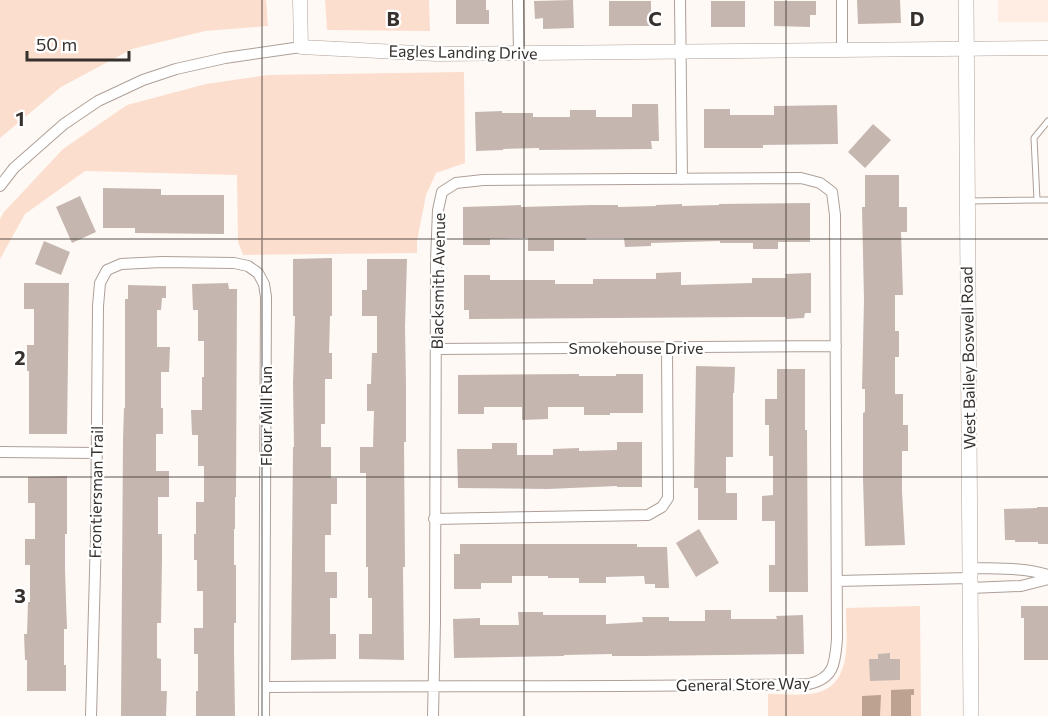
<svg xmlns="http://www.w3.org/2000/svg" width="1048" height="716" font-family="Commissioner,sans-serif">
<rect width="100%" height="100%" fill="#fff9f5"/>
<path fill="#ffede3" d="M998 0H1048V22H998Z"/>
<path fill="#fbdecd" d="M0 0H266L268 26 205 31 132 49 61 87 0 138Z
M325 0H429L430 31 327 30Z
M464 72 465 163 436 173 426 195 417 241V253L243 255 238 242 237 175 85 171 25 214 0 259V219L4 212 63 149 127 105 206 84 268 75Z
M920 606 921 716H768V694C784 694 800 696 816 693 854 684 846 637 846 608Z"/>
<path fill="#bda191" d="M914 689V695H911V716H891V690Z
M881 695 880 716H862V696Z"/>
<path fill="#c5b7af" d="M456 0H486V10H489V24H456Z
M573 0 574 28 543 29V18L535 19 534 1Z
M857 0H900L901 23 858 24Z
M609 1H651V26H609Z
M711 1H745V27H711Z
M774 1H816V15H810V27L774 26Z
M632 104H658L659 141H651L652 149 539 150V148L503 149V150L476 151 475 112 502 111V113H533V117H570V110H596V117H632Z
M837 105 838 144 763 145V148H704V109H730V115H774V106Z
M873 124 891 140 865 168 848 152Z
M865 175H899V207H907V232H901L903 295H895V331H899V357H895V394H903V425H908V451H902V491L905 545 865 546 863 479V413L865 412V389H862L864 300 862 207H865Z
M103 188 161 189V195H224V234L135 233V228H103Z
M80 196 96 232 72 243 56 207Z
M810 203V242H778V249H753V243H720V241L651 243V246L625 247 624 238H586V240H554V251H528V238L490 239V245H463V207L521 205V207L592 205H618V207L656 206V205L682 204V206L719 205V204Z
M44 241 70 252 61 275 35 264Z
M332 258V316H330L329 353H332V379H325V424H321V447H331V478H337V504H331V535H325V572H337V598H330V634H336V659L291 660 293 447H294L293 384 295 316H293V259Z
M367 259H407L405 327 406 384V442H404L405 567H403L404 660 359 659V634H372V598H368V567H366V473H360V447H373L374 411H367V384H371L372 353H377V316H362V290H367Z
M681 272V285L752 283V278H786L785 274 811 273V313H805L804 318 786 319V317H752L469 319V310H464V275H490V280H555V284H593V279H656V273Z
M24 283H69L67 434H29V371H27V345H34V309H24Z
M228 283 229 289H237L236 497H235V529H234V565H236V623H234V652L235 716H196V691H198V654H194V628H203V591H197V560H194V534H196V502H204V466H198V435H192L191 410H202V377H204V341H198V310H193L192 284Z
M128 285 166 286V298H162L161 310H157V347H170L169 372H161V408H163V434H156V471H169V497H158V534H162V560L161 623H157V658L161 659V691H167L166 716H121L123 439 124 408H125V299H128Z
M696 366 735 367 734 393H733V457H726V493H737V520H698V488H694Z
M777 369H805V430H807L808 592H769V565H775V521H762V496L773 495V456H769V425H765V399H777Z
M579 374V376H616V374H643V413H610V415H584V407H548V419L522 420V407H484V414H458V375Z
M617 442H642V487H617V486L548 489 458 488 457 449H492V443H517V455H553V449L579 448V451L617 450Z
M67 476V534H65V570L67 629H64V665H66V691H27V660H25L24 634H27L28 602H30V565H25V539H35V503H28V477Z
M1037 507H1048V544H1038V542H1015V540H1005L1004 509 1037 508Z
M699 529 719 563 696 577 676 543Z
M460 544H637V547H667L669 588H655V584H645L644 576 606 577V583H579V578H548V576H512V583H481V589H454V554H460Z
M1021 606H1048V660H1024V618H1021Z
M705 610H731V619H777L776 616 803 615 804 654 643 656H612V654L564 655V656L454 658 453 619 480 618V625H519L518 612H543V615H606V624L643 622 642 617H669V621H705Z
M890 653V659H900V680L870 681 869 659H878V654Z"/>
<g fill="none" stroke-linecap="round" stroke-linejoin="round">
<g stroke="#aea098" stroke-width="7">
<path id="service" d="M1037 200H1048
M970 201 1037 200 1034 138 1048 121"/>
</g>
<g stroke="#aea098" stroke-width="12">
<path id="minor" d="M518 0 519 53
M680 0 682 179
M842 0V50
M0 186 14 168 64 124 98 101 143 80 176 69 225 58 301 47
M436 349 836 346
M0 452 96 453
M434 519 648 515 662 507 668 498 667 348
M970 568C997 569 1022 567 1048 575
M837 581 970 578
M970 588 1021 586 1048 579
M264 687C446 685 628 688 809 684 835 678 835 662 837 639L835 215 832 192 820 183 801 178 483 180 456 183 442 192 438 210 436 261 435 622 433 716
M91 716 96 536 98 306 100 283 107 270 121 264 162 262 234 263 248 266 258 273 264 284 266 297 264 716"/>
</g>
<g stroke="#aea098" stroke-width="15">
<path id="tertiary" d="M300 0 301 47 437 54 1048 48"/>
</g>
<g stroke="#aea098" stroke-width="16">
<path id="secondary" d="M966 0 971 716"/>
</g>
<use href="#service" stroke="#fff" stroke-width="5"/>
<use href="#minor" stroke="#fff" stroke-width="10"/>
<use href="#tertiary" stroke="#fff" stroke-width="14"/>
<use href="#secondary" stroke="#fff" stroke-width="15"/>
</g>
<path fill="none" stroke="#37312e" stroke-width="1.5" stroke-opacity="0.55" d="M262 0V716M524 0V716M786 0V716M0 239H1048M0 477H1048"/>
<g text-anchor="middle" stroke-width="4.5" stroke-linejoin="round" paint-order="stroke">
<g font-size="16" fill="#37312e" stroke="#fff">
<text transform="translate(463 52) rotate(1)" y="6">Eagles Landing Drive</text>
<text transform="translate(438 281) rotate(-89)" y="6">Blacksmith Avenue</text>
<text x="636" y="354">Smokehouse Drive</text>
<text transform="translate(968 358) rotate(-91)" y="6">West Bailey Boswell Road</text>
<text transform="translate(266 416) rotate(-90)" y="6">Flour Mill Run</text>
<text transform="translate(96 492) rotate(-89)" y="6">Frontiersman Trail</text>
<text transform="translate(743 684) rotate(-1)" y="6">General Store Way</text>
</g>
</g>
<g font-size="20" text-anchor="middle" font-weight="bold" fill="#37312e" stroke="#fff" stroke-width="4.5" stroke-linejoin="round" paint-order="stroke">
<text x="393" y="26">B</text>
<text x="655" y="26">C</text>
<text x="917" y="26">D</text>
<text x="20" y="126">1</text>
<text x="20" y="365">2</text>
<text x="20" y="603">3</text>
</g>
<path d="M27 51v9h102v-9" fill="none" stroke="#37312e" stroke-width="3"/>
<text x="36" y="51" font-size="18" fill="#37312e" stroke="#ffffff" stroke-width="4.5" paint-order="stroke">50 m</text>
</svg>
